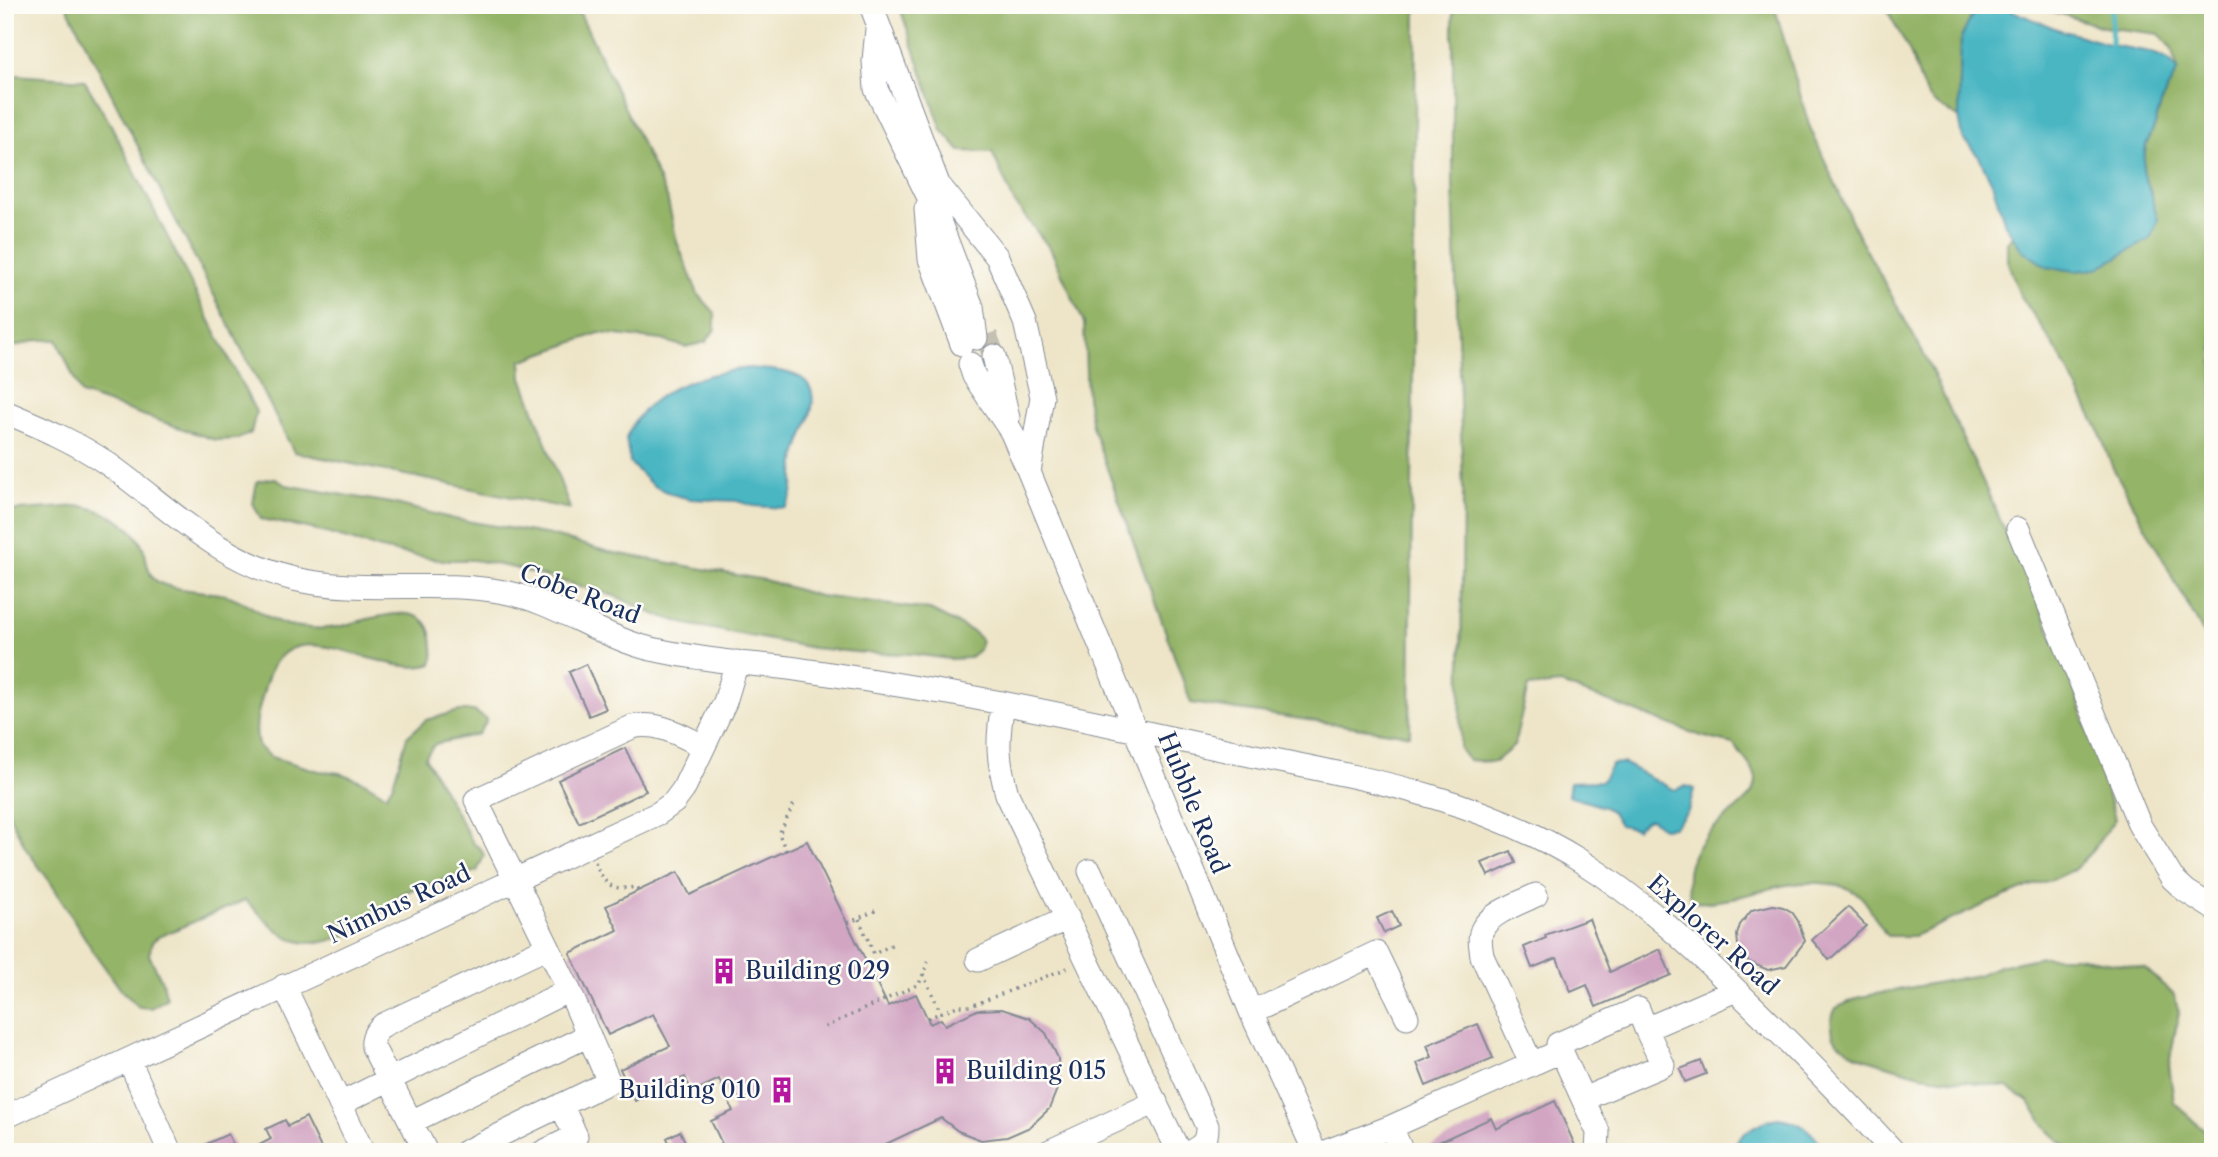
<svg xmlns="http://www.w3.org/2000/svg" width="2218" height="1157" font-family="'Libre Caslon Text',serif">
<rect width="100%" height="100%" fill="#fdfcf7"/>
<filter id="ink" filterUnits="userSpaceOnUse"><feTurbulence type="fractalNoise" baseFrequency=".0143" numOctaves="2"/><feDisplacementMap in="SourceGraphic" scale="14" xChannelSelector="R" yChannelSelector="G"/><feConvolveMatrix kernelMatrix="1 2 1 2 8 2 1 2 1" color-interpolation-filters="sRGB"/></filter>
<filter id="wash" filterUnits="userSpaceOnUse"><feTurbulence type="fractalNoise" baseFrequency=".00686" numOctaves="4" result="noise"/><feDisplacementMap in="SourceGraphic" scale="28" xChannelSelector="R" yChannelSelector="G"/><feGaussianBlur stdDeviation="1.57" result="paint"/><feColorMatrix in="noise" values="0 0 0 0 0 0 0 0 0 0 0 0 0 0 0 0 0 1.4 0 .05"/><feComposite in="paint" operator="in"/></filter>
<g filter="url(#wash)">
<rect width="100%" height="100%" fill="#eee5c8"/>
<path fill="#94b468" stroke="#587263" stroke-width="2" d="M66 5H576L667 197 677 242 698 294 715 313V329L706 342 685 347 662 340 599 333 521 361 522 377 570 509 294 452Z
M899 5H1416L1410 735 1191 703 1092 426 1087 397 1084 323 1051 250 1014 202 992 152 960 151 942 130Z
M1453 5H1774L1809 125 1857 233 1928 362 2044 616 2076 692 2115 819 2092 851 2075 869 2051 880 2030 886 1993 901 1914 936H1887C1879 925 1872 911 1864 900 1848 881 1810 881 1787 885 1755 890 1726 905 1692 902 1666 829 1767 810 1755 775 1751 764 1739 753 1733 744L1701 736 1561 684 1528 687 1514 746 1495 762 1468 760 1460 749 1463 492 1453 185Z
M1884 5H1958L1972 16 1961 38 1959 117C1919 99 1926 91 1911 55 1903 38 1893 21 1884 5Z
M2032 5H2213V651L2112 466 2098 428 2061 357 2019 293 2007 260V243L2012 235 2022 250 2096 269 2150 239 2151 193 2143 170 2146 145 2155 125 2162 100 2178 70 2171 48 2159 34 2103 27Z
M5 70 15 75 84 80 111 125 256 412 251 433 238 439 215 440 81 394 57 340H38L5 349Z
M274 478 286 485 396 504 454 519 550 535 609 552 765 580 819 596 930 610 972 631 981 639 979 650 969 658 950 659 912 654 866 653 813 648 776 641 687 624 654 614 615 596 510 567 474 560H441L385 550 312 529 261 519 253 503 257 481Z
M82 506C106 511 135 524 144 550 147 559 147 572 154 579 166 591 209 591 226 595 249 601 265 620 288 625 304 628 321 630 336 627 364 622 426 594 432 638 433 647 435 656 432 664 380 682 289 600 266 683 260 705 253 723 258 746L271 757 319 771 340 773 364 782 386 795 393 784 407 737 426 720 459 711H474L486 719V722L478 734 435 744 425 757 473 843 481 849 484 856 477 871C458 877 414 886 400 895 388 902 384 914 374 921 363 930 349 935 335 939 290 953 276 928 245 900L158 937 152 942 149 955 163 983 167 998 151 1008 139 1007 122 991 93 951 51 883 26 849 5 807V511Z
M2042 957H2076L2145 968 2174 995 2179 1012 2169 1065 2174 1102 2201 1128 2213 1132V1152H2072L2049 1131 2028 1101 2007 1087 1921 1075 1893 1067 1858 1056 1838 1043 1833 1035 1831 1019 1836 1008 1860 997 1978 975 1999 966Z"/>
<path fill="#48b6c2" stroke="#327290" stroke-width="2" d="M1987 6 2005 8 2057 29 2111 45 2151 52 2169 60 2178 70 2162 100 2155 125 2146 145 2143 170 2158 219 2150 239 2096 269 2075 271 2047 267 2022 250 2005 224 1992 183 1979 157 1963 138 1959 117 1961 38 1972 16Z
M749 368C782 371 824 370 810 416 806 430 799 443 796 457 792 475 797 493 785 508L753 506 737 501 690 499 671 494 652 485 630 463 626 438C647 388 701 374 749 368Z
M1623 763 1674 790 1686 786 1694 789 1688 811 1674 827 1662 828 1652 819 1646 820 1636 829 1620 825 1612 812 1604 807 1568 796 1570 782 1602 781 1612 764Z
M1778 1118C1803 1121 1813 1133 1827 1152H1728C1741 1133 1756 1122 1778 1118Z"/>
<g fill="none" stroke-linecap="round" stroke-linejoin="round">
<path stroke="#48b6c2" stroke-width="5" d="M2111 45 2112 5"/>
</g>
<g id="blocks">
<path fill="#d2a6c3" d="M586 664 606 709 589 716 569 672Z
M625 748 646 791 579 823 558 780Z
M807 841 888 1006 916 994 930 1024 941 1019 945 1025 977 1010 1002 1009 1029 1018 1046 1033 1058 1058 1059 1084 1049 1109 1030 1127 1007 1137 981 1140 958 1131 941 1118 869 1152H726L711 1121 733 1111 719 1079 692 1092 685 1077 635 1101 620 1069 670 1046 653 1014 608 1035 570 953 618 930 606 906 678 872 690 895Z
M1511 851 1516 863 1488 876 1482 863Z
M1773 905 1783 907 1792 912 1798 921 1805 941 1786 966 1768 970 1749 962 1742 955 1738 945 1737 935 1740 925 1752 910Z
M1848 907 1866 926 1829 960 1812 940Z
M1392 911 1399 926 1384 933 1377 918Z
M1589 919 1610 972 1660 949 1671 975 1596 1007 1587 985 1571 992 1557 958 1532 968 1524 947 1546 938 1545 935Z
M1478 1024 1493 1058 1426 1086 1417 1063 1432 1057 1427 1045Z
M1701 1061 1706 1074 1685 1082 1680 1069Z
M1555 1101 1578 1152H1417L1491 1118 1496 1129Z
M306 1117 323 1152H246L271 1139 266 1129 285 1120 288 1126Z
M680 1131 690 1152H673L667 1138Z
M228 1134 237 1152H189Z"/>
</g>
</g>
<g filter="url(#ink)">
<use href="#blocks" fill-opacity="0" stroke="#848a93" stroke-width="2"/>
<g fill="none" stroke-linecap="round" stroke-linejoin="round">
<path stroke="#c4c1b3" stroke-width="23" stroke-dasharray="23 11" stroke-linecap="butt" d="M986 335 994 356"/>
<g stroke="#848a93" stroke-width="25">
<path id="minor" d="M871 5 938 184 997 257 1025 322 1042 397 1029 472
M877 29 874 61 876 89 935 210 972 307 976 338
M926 209 930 259 962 344
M994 356 1008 418
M970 364 974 376 1011 431 1029 472 1251 1012 1315 1152
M5 412C41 427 76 442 108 464 170 508 217 560 294 579 363 595 435 579 504 592 553 601 593 632 640 646 660 652 682 655 702 658 733 663 765 665 796 669 845 676 893 684 942 692 1042 709 1141 732 1240 753 1357 777 1476 796 1579 860 1641 899 1688 943 1740 994 1793 1045 1844 1098 1894 1152
M2018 529 2140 826 2172 878 2186 891 2213 908
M1003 703C997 740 997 758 1007 794L1179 1152
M1090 871 1207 1126C1207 1141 1204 1145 1190 1152
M978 960 1068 918
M284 986 363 1152
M1251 1012 1376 953 1407 1017
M129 1060 170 1152
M1532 1065 1482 956C1481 947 1478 936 1483 928 1492 912 1520 903 1536 895
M1583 1099 1663 1065 1646 1029 1736 990
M340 1104 569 990
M5 1117 659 813 674 802 683 790 725 702 737 662
M411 1122 589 1035
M1391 1127 1402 1152
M426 1152 373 1047C372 1037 375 1032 383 1025L548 947
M465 1152 609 1082 569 990 476 800 632 727C658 721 680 735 703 746
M543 1152 576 1136 561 1105
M1048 1152 1156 1102
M1325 1152 1391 1127 1561 1051
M1597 1152 1598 1132 1558 1044 1638 1009 1646 1029"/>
</g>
<path stroke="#848a93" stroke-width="3.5" stroke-dasharray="2 5" stroke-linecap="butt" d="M786 851 779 834 794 804
M595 862C605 885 610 891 636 887L638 891
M859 919 874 954 895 943
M848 923 877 910
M923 974 941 1013
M928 1018 957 1006H971L1070 967
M825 1027 919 984 929 960"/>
<use href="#minor" stroke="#fff" stroke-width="23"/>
</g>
</g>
<defs>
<g id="building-bare" transform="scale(2.1)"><path d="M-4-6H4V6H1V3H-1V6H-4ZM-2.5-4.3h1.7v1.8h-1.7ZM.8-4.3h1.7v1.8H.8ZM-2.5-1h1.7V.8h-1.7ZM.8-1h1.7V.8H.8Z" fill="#b5179e" stroke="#fdfcf7" stroke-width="2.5" paint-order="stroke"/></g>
</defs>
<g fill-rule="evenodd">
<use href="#building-bare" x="724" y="971"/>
<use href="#building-bare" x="945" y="1071"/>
<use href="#building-bare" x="782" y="1090"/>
</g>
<g text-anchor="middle" stroke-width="5" stroke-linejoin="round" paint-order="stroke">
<g font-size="24" fill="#1b2f5e" stroke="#fdfcf7">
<text transform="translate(580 594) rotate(21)" y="8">Cobe Road</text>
<text transform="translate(1193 803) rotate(68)" y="8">Hubble Road</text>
<text transform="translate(399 904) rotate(-25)" y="8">Nimbus Road</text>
<text transform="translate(1713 935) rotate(42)" y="8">Explorer Road</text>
</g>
<g font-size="24" fill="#1b2f5e" stroke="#fdfcf7" text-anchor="start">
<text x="745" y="979">Building 029</text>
<text x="966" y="1079">Building 015</text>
<text x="761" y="1098" text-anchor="end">Building 010</text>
</g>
</g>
<rect width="2218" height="1157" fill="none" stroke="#fdfcf7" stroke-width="28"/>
</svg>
